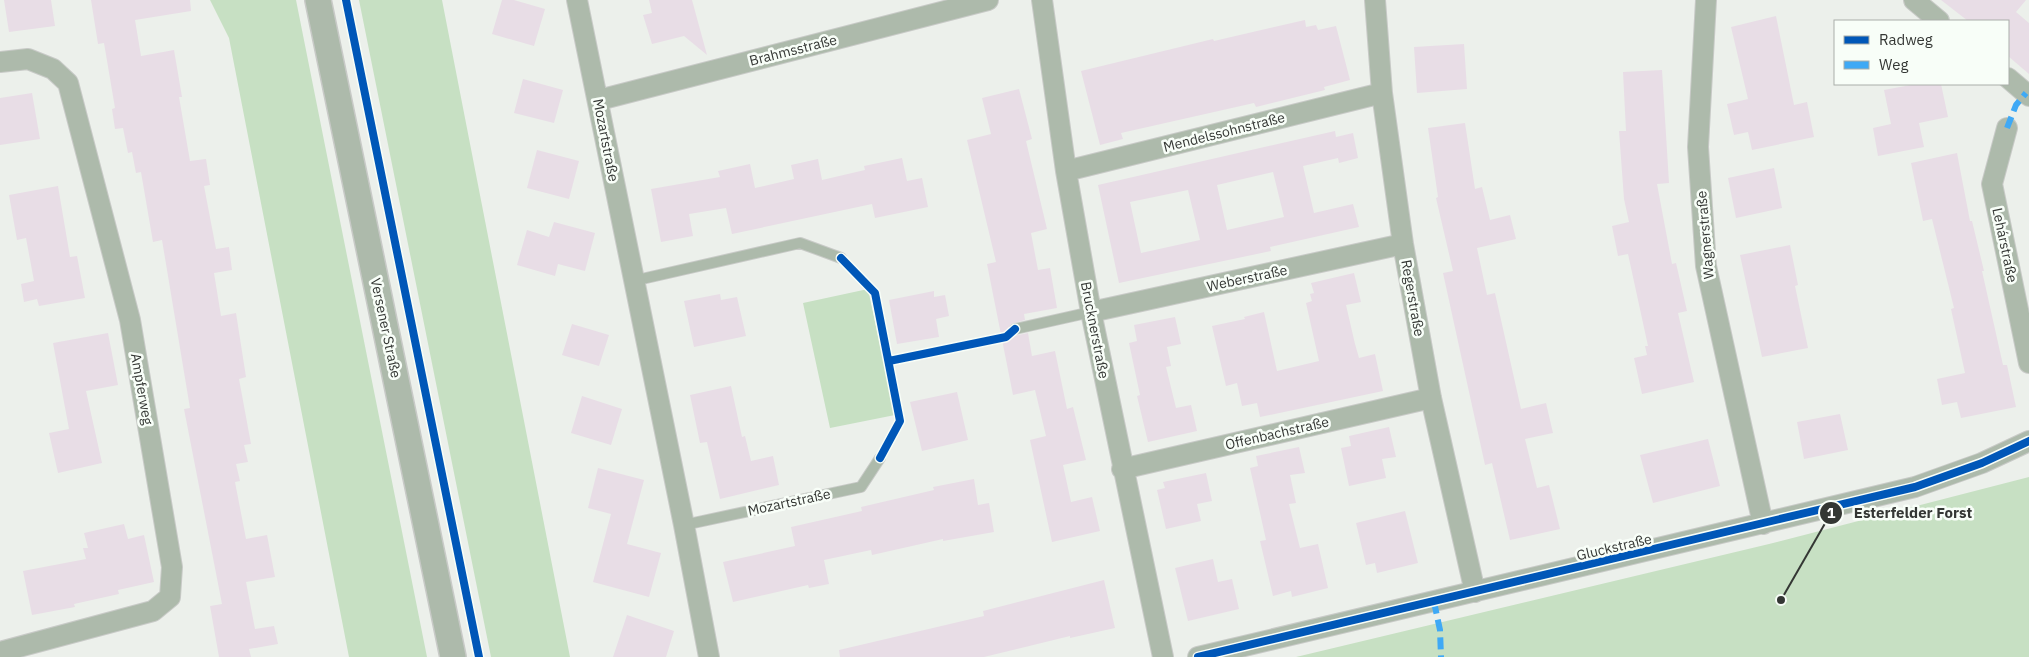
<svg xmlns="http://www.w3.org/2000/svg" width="2029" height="657" font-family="'IBM Plex Sans',sans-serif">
<rect width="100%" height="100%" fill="#ecf0eb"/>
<path fill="#c7e0c3" d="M210 0H296L427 657H349L229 38Z
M359 0H442L570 657H491Z
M868 289 895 415 830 428 803 303Z
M2029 477V657H1296L1769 544Z"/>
<path fill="#e8dde6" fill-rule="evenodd" d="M4 0H51L55 26 9 32Z
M91 0H190L191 11 135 20 141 56 174 50 182 97H179L190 161 206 159 210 185 204 186 216 249 229 247 232 270 214 273 221 316 236 313 246 377 239 379 251 444 244 445 248 462 236 464 240 481 235 482 246 539 267 535 275 577 246 582 255 629 274 626 278 644 249 649 251 657H219L210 606 222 604 184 409 190 408 162 240 153 242 141 172 136 173 132 152 128 153 123 128 115 129 112 109 115 108 104 43 98 44Z
M502 0H514L545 9 534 46 492 34Z
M649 0H692L707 55 684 36 652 44 643 15 652 13Z
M1941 0H2026L2016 12 2029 23V74L2008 56V21H1968Z
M1776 16 1794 105 1807 102 1814 137 1752 150 1748 132 1734 135 1727 104 1748 99 1731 27Z
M1305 20 1306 27 1316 25 1318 30 1336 26 1350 80 1324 87 1325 90 1256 107 1254 103 1121 133 1123 139 1100 145 1081 71 1213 39 1214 41Z
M1464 44 1467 89 1417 93 1414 47Z
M1662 70 1669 183 1657 184 1672 264 1676 263 1687 311 1678 313 1694 382 1642 394 1634 358 1647 355 1645 346H1648L1628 254 1618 256 1612 226 1629 222 1624 199 1619 131H1626L1623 72Z
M523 79 563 90 554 123 514 113Z
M1916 84H1941L1948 117 1919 123 1924 147 1878 156 1873 128 1891 124 1884 90Z
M1019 89 1032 139 1026 141 1047 229 1031 233 1038 270 1050 268 1057 308 1024 314 1025 320 1011 324 1008 330 1013 336 1028 333 1032 356 1055 351 1067 409 1073 407 1086 460 1063 465 1071 502 1092 497 1100 531 1052 542 1030 440 1046 436 1035 390 1013 395 987 264 996 262 967 140 991 134 982 98Z
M32 93 40 139 0 145V98Z
M1465 123 1475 189 1482 187 1490 220 1510 215 1516 239 1477 248 1487 295 1495 293 1521 409 1546 403 1553 433 1525 439 1537 488 1549 485 1560 529 1510 540 1492 463 1485 465 1443 273 1453 271 1436 198 1438 197 1428 128Z
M1335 131 1336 137 1353 133 1358 158 1339 163 1338 158 1303 166 1314 213 1353 204 1359 227 1270 247 1271 251 1119 283 1098 185ZM1273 172 1284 217 1227 230 1217 185ZM1188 190 1200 240 1141 253 1130 202Z
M537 150 579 161 569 199 527 188Z
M1957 153 1970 221H1972L1984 271H1982L2003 365H2007L2016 407 1961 418 1957 402 1942 405 1937 379 1965 373 1951 309 1954 308 1932 219 1923 221 1911 163Z
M902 158 907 181 922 178 928 207 875 218 872 204 732 234 726 208 689 214 693 236 661 242 651 189 720 177 718 171 750 164 755 188 794 179 791 165 818 159 822 180 865 170 864 166Z
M1774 168 1782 208 1736 218 1728 178Z
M58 186 70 257 77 256 85 298 39 306 37 299 24 302 21 284 34 281 26 238 17 240 9 195Z
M554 222 595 233 585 271 558 264 555 276 517 265 527 230 549 237Z
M1790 245 1798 285 1795 286 1808 348 1762 357 1740 255Z
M1354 273 1361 302 1346 305 1355 344 1359 358 1375 354 1383 391 1260 417 1257 403 1242 406 1237 383 1226 386 1212 326 1245 319 1244 317 1264 312 1277 371 1319 361 1306 303 1312 301 1310 294 1314 293 1311 283Z
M934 291V297L945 295 949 316 936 319 939 337 897 344 889 300Z
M720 294 721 300 737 297 746 336 694 347 684 301Z
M1175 317 1181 344 1167 347 1171 366 1166 367 1176 408 1191 405 1197 431 1148 442 1137 396 1140 395 1129 343 1137 341 1134 325Z
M572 324 609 335 599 366 562 355Z
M108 333 118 385 86 391 102 463 58 473 49 433 69 429 53 343Z
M731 386 742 437 745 436 751 461 773 456 779 485 720 499 707 442 700 443 690 395Z
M957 392 968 440 922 451 910 402Z
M582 396 622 409 611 445 571 433Z
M1840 414 1848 450 1804 459 1797 422Z
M1389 427 1396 457 1382 459 1386 478 1349 486 1341 448 1351 446 1349 436Z
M1708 439 1720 486 1653 503 1640 455Z
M1299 447 1305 473 1290 475 1296 503 1289 504 1300 548 1318 544 1328 588 1292 597 1291 591 1273 596 1260 541 1266 540 1250 468 1258 466 1256 456Z
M598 468 644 480 627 544 661 553 649 597 593 582 611 514 588 508Z
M1206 473 1212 501 1197 504 1201 521 1166 529 1157 490 1165 488 1163 482Z
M974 479 978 505 989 503 994 532 943 541V539L872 555 871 550 824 560 829 584 809 588 808 585 733 602 723 562 795 546 791 527 862 511 861 507 934 490 933 487Z
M1405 511 1418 563 1377 573 1375 563 1366 565 1356 523Z
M124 524 128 539 144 535 154 582 118 590 119 594 74 604 75 607 32 615 23 571 86 559 83 548H88L84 533Z
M1213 559 1218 582 1232 579 1239 609 1188 621 1175 568Z
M1104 580 1115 628 1070 638V636L984 657H840L839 650 984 616 983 611Z
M627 615 674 631 666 657H613Z"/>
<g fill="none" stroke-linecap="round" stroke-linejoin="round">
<g stroke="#c8cac7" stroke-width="12">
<path id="service" d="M633 281 800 243 841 258
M1015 329 1091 312
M684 525 861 487 880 458"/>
</g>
<g stroke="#c8cac7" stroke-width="22">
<path id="minor" d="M577 0 684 525 709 657
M1042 0 1066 171 1091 312 1163 657
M1375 0 1382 93 1403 244 1431 398 1475 592
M1706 0 1698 147 1706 266 1763 524
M1914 0 1939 21
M0 62 28 59 53 69 68 83 130 320 172 567 170 597 153 611 0 652
M2008 78 2029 96
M599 100 988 0
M2007 128 1992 184 2029 363
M1066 171 1382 93
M1091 312 1403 244
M1122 469 1431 398
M1198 657 1915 487 1982 463 2029 441"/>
</g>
<g stroke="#c8cac7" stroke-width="28">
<path id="tertiary" d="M318 0 453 657"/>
</g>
<use href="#service" stroke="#adbaab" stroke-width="10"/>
<use href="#minor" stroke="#adbaab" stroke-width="20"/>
<use href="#tertiary" stroke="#adbaab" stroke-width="25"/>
<path stroke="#3fa9f5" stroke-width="6" stroke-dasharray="12 6" stroke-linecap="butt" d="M2007 128 2016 105 2026 93
M1434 602 1440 630 1441 657"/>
<g stroke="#f8fef8" stroke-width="11">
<path id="cycleway" d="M346 0 479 657
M841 258 875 293 900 421 880 458
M889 361 1006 337 1015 329
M1198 657 1915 487 1982 463 2029 441"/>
</g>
<use href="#cycleway" stroke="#0057b8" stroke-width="8"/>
</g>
<g text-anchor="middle" stroke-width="5" stroke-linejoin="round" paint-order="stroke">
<g font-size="14" fill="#343734" stroke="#f8fef8">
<text transform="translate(793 50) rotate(-14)" y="5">Brahmsstraße</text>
<text transform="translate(1224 132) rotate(-14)" y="5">Mendelssohnstraße</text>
<text transform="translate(606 140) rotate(79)" y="5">Mozartstraße</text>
<text transform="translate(1705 235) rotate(-95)" y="5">Wagnerstraße</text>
<text transform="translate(2005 245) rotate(78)" y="5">Lehárstraße</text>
<text transform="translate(1247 278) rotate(-12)" y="5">Weberstraße</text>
<text transform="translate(1413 298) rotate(80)" y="5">Regerstraße</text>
<text transform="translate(386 328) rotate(78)" y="5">Versener Straße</text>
<text transform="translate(1095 330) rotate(79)" y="5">Brucknerstraße</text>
<text transform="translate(142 389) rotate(80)" y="5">Ampferweg</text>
<text transform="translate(1277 433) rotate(-13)" y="5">Offenbachstraße</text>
<text transform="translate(789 502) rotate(-12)" y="5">Mozartstraße</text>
<text transform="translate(1614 547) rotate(-13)" y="5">Gluckstraße</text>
</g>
</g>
<path fill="none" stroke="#343734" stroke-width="2" d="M1781 600L1831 513"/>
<g fill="#343734" stroke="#f8fef8" stroke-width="2">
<circle cx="1781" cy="600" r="5"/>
<circle cx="1831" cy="513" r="12"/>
</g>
<g font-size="15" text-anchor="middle" font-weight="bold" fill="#fff">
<text x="1831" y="518">1</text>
</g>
<g font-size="15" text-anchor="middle" font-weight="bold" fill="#343734" stroke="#f8fef8" stroke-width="5" stroke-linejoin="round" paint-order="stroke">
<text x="1913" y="518">Esterfelder Forst</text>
</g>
<rect x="1834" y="20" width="175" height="65" fill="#f8fef8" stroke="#aaaeaa"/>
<rect x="1844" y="36" width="25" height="8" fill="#0057b8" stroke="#aaaeaa"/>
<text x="1879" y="45" font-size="15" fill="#343734">Radweg</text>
<rect x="1844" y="61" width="25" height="8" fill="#3fa9f5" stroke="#aaaeaa"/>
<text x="1879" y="70" font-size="15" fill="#343734">Weg</text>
</svg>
